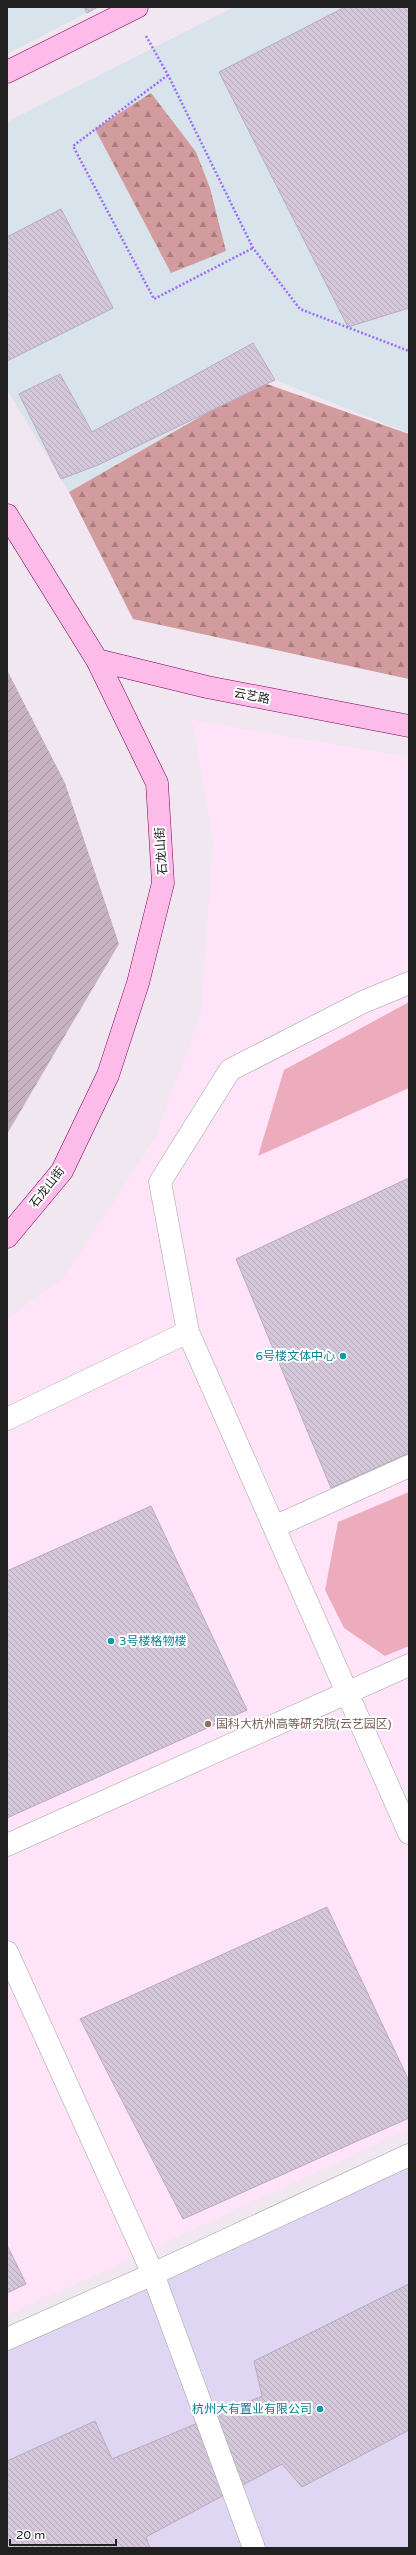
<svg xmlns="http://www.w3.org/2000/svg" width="416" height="2555" font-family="'Varela Round','Noto Sans SC',sans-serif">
<defs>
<pattern id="construction-furrows" width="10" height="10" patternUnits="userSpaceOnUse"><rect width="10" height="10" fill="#c7b2c2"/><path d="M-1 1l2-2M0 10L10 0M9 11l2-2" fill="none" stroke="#a1909d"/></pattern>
<pattern id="forest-firs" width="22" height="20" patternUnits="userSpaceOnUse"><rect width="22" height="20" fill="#d29b9e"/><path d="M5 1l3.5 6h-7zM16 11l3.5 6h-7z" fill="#aa7e80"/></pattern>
<pattern id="building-back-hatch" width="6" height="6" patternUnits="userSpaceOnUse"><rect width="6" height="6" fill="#d3c7d9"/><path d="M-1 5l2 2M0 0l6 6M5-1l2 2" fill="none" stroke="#b5abba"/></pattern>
</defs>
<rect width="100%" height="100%" fill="#f0e7f1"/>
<path fill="#ded6f2" d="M409 2160V2548H7V2340Z"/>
<path fill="#d9e3eb" d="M7 7H98L7 54Z
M234 7H409V433L275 380 261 382 69 492 7 390V122Z"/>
<path fill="#ffe3f8" d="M192 720 409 757V2129L7 2316V1319L63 1278 154 1140 201 1015 213 839Z"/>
<path fill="url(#construction-furrows)" d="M7 670 65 783 119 944 7 1134Z"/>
<path fill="#edacbd" d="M409 1002V1088L258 1156 284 1070Z
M409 1492V1646L385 1656 344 1628 325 1590 338 1522Z"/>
<path fill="url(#forest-firs)" d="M151 93 196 152 210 188 226 251 171 273 95 129Z
M261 382 409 434V679L133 619 69 492Z"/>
<path fill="url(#building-back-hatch)" stroke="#bba9c4" d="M84 7H98L87 13Z
M345 7H409V308L348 327 219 72Z
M61 209 113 308 7 361V237Z
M253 343 275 380 98 465 61 479 19 394 60 374 92 432Z
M409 1178V1453L331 1488 236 1259Z
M151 1506 247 1710 7 1818V1571Z
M327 1907 409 2081V2118L183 2219 80 2019Z
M7 2245 26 2284 7 2293Z
M409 2284V2430L302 2487 282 2464 146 2537 150 2548H7V2461L95 2421 112 2459 262 2396 254 2361Z"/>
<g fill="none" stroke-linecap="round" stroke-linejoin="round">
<g stroke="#a2a2a2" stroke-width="23">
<path id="street" d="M188 1332 160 1182 230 1070 363 1002 409 983
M7 1419 188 1332 409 1833
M274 1527 409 1466
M7 1845 409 1665
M7 1952 153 2274 7 2339
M254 2548 153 2274 409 2155"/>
</g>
<g stroke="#7f0154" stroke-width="23">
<path id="secondary" d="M7 72 137 7
M7 515 97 660 157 783 163 883 138 983 108 1075 62 1171 7 1237
M97 660 207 687 409 726"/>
</g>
<path stroke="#9c6bff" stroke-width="2.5" stroke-dasharray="2 2" stroke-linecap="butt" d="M146 36 168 75 253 248 300 309 409 351
M168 75 73 146 154 299 253 248"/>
<use href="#street" stroke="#fff" stroke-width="22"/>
<use href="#secondary" stroke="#fcbbe9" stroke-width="22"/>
</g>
<g fill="#0f9aa8" stroke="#fff" stroke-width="1.5">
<circle cx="343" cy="1356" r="4"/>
<circle cx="111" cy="1641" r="4"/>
<circle cx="320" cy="2409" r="4"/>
</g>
<circle fill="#8d6e63" stroke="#fff" stroke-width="1.5" cx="208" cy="1724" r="4"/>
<g text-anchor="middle" stroke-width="4" stroke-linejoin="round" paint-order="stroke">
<g font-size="12" fill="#212121" stroke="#fff">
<text transform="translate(252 696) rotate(11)" y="4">云艺路</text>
<text transform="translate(161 851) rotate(-94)" y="4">石龙山街</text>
<text transform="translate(47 1187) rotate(-52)" y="4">石龙山街</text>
</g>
<g font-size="12" fill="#0d838f" stroke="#fff" text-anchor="end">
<text x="335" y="1360">6号楼文体中心</text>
<text x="119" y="1645" text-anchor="start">3号楼格物楼</text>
<text x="312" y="2413">杭州大有置业有限公司</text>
</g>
<g font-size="12" fill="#785e54" stroke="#fff" text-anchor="start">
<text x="216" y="1728">国科大杭州高等研究院(云艺园区)</text>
</g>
</g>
<rect width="416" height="2555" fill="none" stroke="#212121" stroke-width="16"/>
<path d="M10 2539v6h106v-6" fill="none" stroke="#212121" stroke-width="2"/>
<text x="16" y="2539" font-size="12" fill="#212121" stroke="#ffffff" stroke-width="3" paint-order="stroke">20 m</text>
</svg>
